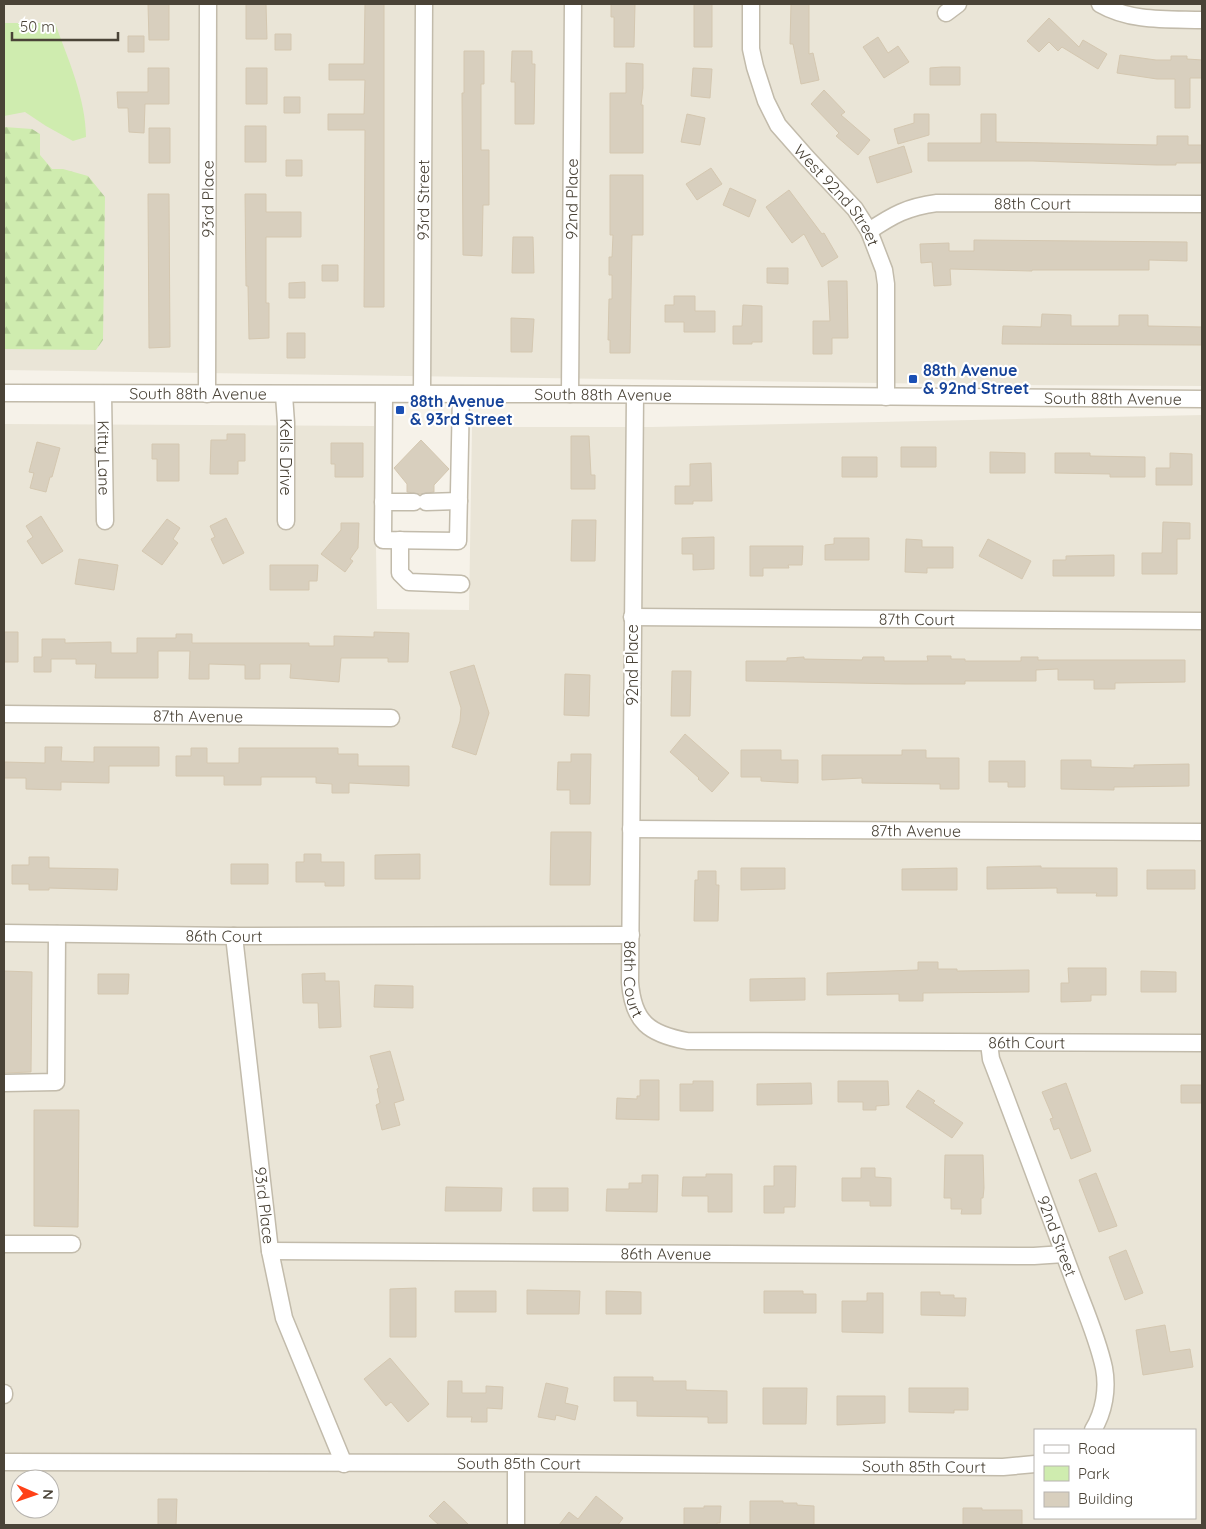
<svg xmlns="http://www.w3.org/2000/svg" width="1206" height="1529" font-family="Quicksand,sans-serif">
<defs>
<pattern id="forest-firs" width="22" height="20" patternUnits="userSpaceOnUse" patternTransform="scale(1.25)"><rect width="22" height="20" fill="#cfecaf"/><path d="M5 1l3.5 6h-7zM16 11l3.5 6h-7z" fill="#b3cc97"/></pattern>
</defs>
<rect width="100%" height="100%" fill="#f6f2e9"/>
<path fill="#eae5d7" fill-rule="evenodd" d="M4 4H1202V386L1015 385 4 370Z
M1202 415V1525H4V424L374 426 377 609 469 610 472 427H652ZM1035 1430H1195V1518H1035ZM20 1479H50V1509H20Z"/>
<path fill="#cfecaf" d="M4 23H55C68 59 86 99 86 137L73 141 46 126 25 112 4 116Z"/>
<path fill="url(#forest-firs)" d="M4 127 32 129 40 134V155L52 169H63L88 176 105 197 103 340 96 350 4 349Z"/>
<path fill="#d8cfbe" stroke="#d4c7b0" d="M148 4H169V40H149Z
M246 4H266L267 39H246Z
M365 4H384V307H364L365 130H328V114H364L365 80H329V64H364Z
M611 4H635L634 47H614V17H611Z
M694 4H712V47H694Z
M791 4H809V54L813 53 819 80 801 84 793 44H790Z
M1049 18 1079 47 1083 40 1107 54 1098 69 1062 47 1058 51 1049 42 1039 52 1027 41Z
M275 34H291V50H275Z
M128 36H144V52H128Z
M878 37 888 53 898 46 909 62 884 78 863 47Z
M464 51H484V84H481V150H489V205H483L482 256 463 255 462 93H464Z
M512 51H532V64H535L534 124H515V82H511Z
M1120 55 1156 60H1171V56H1187V59L1202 60V78H1190V108H1175V79H1157L1117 73Z
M626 63 643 64V88L641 105H643V153H610V93H626Z
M942 67H960V85H930V68Z
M148 68H169V104H145L144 133 129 132 128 108H118L117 92H148Z
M246 68H267V104H246Z
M693 68 712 69 710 98 691 96Z
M824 90 845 112 841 115 870 140 858 155 836 136 839 133 811 104Z
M284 97H300V113H284Z
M687 114 705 118 700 145 681 142Z
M914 114H929V135L898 144 894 129 914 123Z
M981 114H996V142L1157 145V136H1188V145H1202V163H1176V165H1157L1033 161H928V143H981Z
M245 126H266V162H245Z
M149 128H170V163H149Z
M904 146 912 172 877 183 869 157Z
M286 160H302V176H286Z
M711 168 722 184 697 200 686 184Z
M610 175H643V235H632L630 353H610V340H608L609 299H612V275H609V257H612L613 235H610Z
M730 188 756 200 749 217 723 205Z
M789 190 822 234 824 233 838 257 822 267 804 234 792 243 766 207Z
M148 194H169L170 347 149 348Z
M245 194H266V212H301V237H266V303H269V338L249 339 248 286H246Z
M513 237H533L534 273H512Z
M974 240 1187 242V261L1149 260V270H1032V271L950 269 951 285 934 286 932 262 921 263 920 244 949 243V251H974Z
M322 265H338V281H322Z
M767 268H788V284L767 283Z
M828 281H847L848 338H832V354H813V321H830Z
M305 282V298H289V283Z
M674 296H695V311H715V332H684V322H665V305H674Z
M743 305 762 306V342H752V344H733V326H742Z
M1042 314 1071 315V326H1119V315H1148V326L1202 327V345L1002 344 1003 326 1041 327Z
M511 318 534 319 532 352H511Z
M287 333H305V358H287Z
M227 434H245V461H238V474H210L211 440H227Z
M571 436H589L591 475H595V489H571Z
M421 440 449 469 434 485V492L420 494 407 492V484L394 468Z
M37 442 60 448 52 477H50L46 492 30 488 34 473 29 472Z
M331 443H363V477H335V464H331Z
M152 444H179V481H157V459H152Z
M901 447H936V467H901Z
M990 452 1025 453V473H990Z
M1055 453H1090V456L1145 457V477H1110V474L1055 473Z
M1170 453 1192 454V485H1156V468H1170Z
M842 457H877V477H842Z
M711 463 712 501H693V504H675V486H690V464Z
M41 516 63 551 42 564 27 541 33 537 26 526Z
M226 518 244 553 223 564 211 539 215 537 210 526Z
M167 519 180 528 173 539 178 543 162 565 142 551Z
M572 520H596L595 561H571Z
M1163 522 1190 523V539H1177V574H1142V553H1162Z
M341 523H359L358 548 350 559 353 561 345 572 321 554 341 530Z
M714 537V569L693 570V554H682V538Z
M834 538H869V560H825V545L834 544Z
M906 539 922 540V547H953V568H927V573L905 572Z
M988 539 1031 561 1022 579 979 556Z
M750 546H803L802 565H788L789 568H763V576H750Z
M1114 555V576H1053V560H1066V556Z
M79 559 118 565 114 590 75 584Z
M270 565H318L317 581H309V590H270Z
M4 632H18V662H4Z
M374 632 409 633 408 662H388V658H341L339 682 290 678 291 664H260V679H245V665L209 664V679H189L190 651H158V678H95L96 664H76V659H51V672H34V657H42V639H65V643L111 642V653H137V638H176V634H192V643H309V646H334V636L374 637Z
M927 656H951V659H965V661H1021V657H1038V660H1185V682L1115 683V689H1094V680H1058V669L1036 670V681H965V684H905L746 681V661H787V658L804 657V659L862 660 863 657H884V661H928Z
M474 665 489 713 476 755 452 747 460 721 461 708 450 672Z
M672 671H691L690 716H671Z
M565 674 590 675 589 716 564 715Z
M685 734 729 773 712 792 698 779 699 778 670 752Z
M45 747H62L61 761 94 762V747H159V766H109V783L61 782V790L26 789V778H4V762L45 763Z
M191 748H207V763H239V748H338V754H358V766H409V786L349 783V793H332V784L316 783V777H261V785H224V776H176V756H191Z
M741 750H781V760H798V783L761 781V777H741Z
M902 750H926V758H959V789H940V784L862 783V778L822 780V755H902Z
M571 754H591L590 804H570V790H557L558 762H571Z
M1061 760H1091V767L1134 768V765L1189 764V786L1114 787V790L1061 789Z
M989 761H1025V787H1008V782H989Z
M551 832H591L590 885H550Z
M304 854H321V862H344V886H325V882H296V862H304Z
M420 854V879H375V855Z
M29 857H49V868L118 869 117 890 49 888V890H29V884H12V865H29Z
M231 864H268V884H231Z
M1041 866V868H1117V896H1096L1097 893H1057V888L987 889V867Z
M741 868H785V889L741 890Z
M957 868V890H902V869Z
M1147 870H1195V889H1147Z
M698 871H716V885H719L718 921H694L695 880H698Z
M918 962H938V969H957V971L1029 970V992L923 993V1001H899V994L827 995V973L918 970Z
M1068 968H1106V995H1091V1001L1061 1002V983H1069Z
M4 971 32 972 31 1072 4 1073Z
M1141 971 1176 972V992H1141Z
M325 973V981H339L341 1027 319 1028 318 1003H303L302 974Z
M98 974H129L128 994H98Z
M805 978V1000L750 1001V979Z
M375 985 413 986V1008L374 1007Z
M390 1051 404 1100 394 1103 400 1125 382 1130 376 1105 380 1103 377 1089 379 1088 370 1056Z
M640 1080H659V1120L616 1119 617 1098 637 1099V1096H640Z
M693 1081H713V1111H680V1084H693Z
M838 1081H888L889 1105 876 1106V1110H863V1102H838Z
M811 1083 812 1104 757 1105V1084Z
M1066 1083 1091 1151 1071 1159 1059 1128 1054 1130 1050 1119 1053 1118 1042 1092Z
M1181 1085H1202V1103H1181Z
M918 1090 935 1101 933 1103 963 1123 952 1138 906 1107Z
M34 1110H79L78 1227 34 1226Z
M945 1155H983L984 1188 983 1198H981V1214H961L962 1209H951V1198H944Z
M774 1166H796L795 1207H784V1213H764V1186H774Z
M861 1168H875V1177L891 1178V1206H870V1201H842V1178H861Z
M1096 1173 1117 1226 1099 1232 1079 1180Z
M706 1174H732V1212H708V1196H682L683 1177H706Z
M642 1175H658L657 1212 606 1211 607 1189H629V1183H642Z
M446 1187 502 1188 501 1211H445Z
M533 1188H568V1211H533Z
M1126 1250 1143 1293 1125 1300 1109 1257Z
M416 1288V1337H390V1289Z
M527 1290 580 1291 579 1314H527Z
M455 1291H496V1312H455Z
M606 1291 641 1292V1314H606Z
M764 1291H803V1294H816V1313H764Z
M921 1292H940V1295H954V1298H966L965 1316 921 1315Z
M867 1293H883V1333L842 1332V1301H867Z
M1165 1325 1170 1352 1190 1349 1193 1367 1143 1375 1136 1330Z
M390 1358 429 1404 408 1422 391 1402 386 1406 364 1379Z
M614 1377H653V1381H686V1390L727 1391V1423H708V1417L637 1416V1401H614Z
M448 1381H462V1393H486V1386L503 1387 502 1409 487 1408V1422H471L472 1417H447Z
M546 1383 568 1388 565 1403 578 1406 575 1420 556 1415 555 1420 538 1417Z
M763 1388H807L806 1424H763Z
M909 1388H968V1410H954V1413L909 1412Z
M837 1396H885V1423L837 1425Z
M596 1496 623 1518 618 1525H559L569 1512 578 1519Z
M158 1499H177L176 1525H158Z
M444 1501 469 1525H439L429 1516Z
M750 1501H783V1503H797V1505L814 1506V1525H750Z
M704 1506H721L720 1523H717V1525H684V1508H704Z
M963 1508H982V1510H1022V1525H963Z"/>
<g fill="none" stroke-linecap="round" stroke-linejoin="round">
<g stroke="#c2bbab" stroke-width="19">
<g id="minor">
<path id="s1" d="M751 4V49L755 67 766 101 778 125 807 158 855 209 869 231 884 270 886 284V397"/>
<path d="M1100 4C1131 22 1168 19 1202 20"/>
<path d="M946 13 958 4"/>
<path id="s2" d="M869 231C893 215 907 207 937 203L1202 204"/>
<path id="s3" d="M4 393 570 394 1202 399"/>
<path id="s4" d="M103 394 105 521"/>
<path id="s5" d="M207 394 208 4"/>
<path id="s6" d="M570 394 573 4"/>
<path id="s7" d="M284 395 286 423V521"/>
<path d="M384 395 383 540 458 541 461 395"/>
<path id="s8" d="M422 395 424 4"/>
<path id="s9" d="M635 395 630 982C633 1022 649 1034 687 1041L1202 1043"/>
<path d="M383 502H414"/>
<path d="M426 502 459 501"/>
<path d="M400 540V573L409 582 461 584"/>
<path id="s10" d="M632 617 1202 621"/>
<path id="s11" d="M4 714 391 718"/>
<path id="s12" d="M631 829 1202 832"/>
<path id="s13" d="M4 933 234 936 631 935"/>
<path id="s14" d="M234 936 270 1251 284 1318 344 1464"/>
<path id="s15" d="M989 1043 991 1059C1018 1129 1044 1200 1070 1270 1081 1301 1097 1335 1104 1368 1108 1389 1104 1412 1093 1430"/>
<path d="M4 1083 56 1082 57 934"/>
<path d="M4 1244H72"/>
<path id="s16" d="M270 1251 1034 1256 1064 1254"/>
<path d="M4 1395V1393"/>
<path id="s17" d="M4 1462 516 1463 1003 1467 1035 1464"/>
<path d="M516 1525V1463"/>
</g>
</g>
<use href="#minor" stroke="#fff" stroke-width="16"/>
</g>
<g fill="#1a4fb4" stroke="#fff" stroke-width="2">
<rect x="908" y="374" width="10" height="10" rx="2.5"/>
<rect x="395" y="405" width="10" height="10" rx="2.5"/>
</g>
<g text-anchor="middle" stroke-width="4.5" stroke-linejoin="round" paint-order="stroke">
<g font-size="16" fill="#4a4337" stroke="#fff">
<text dy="6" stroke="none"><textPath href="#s1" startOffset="218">West 92nd Street</textPath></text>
<text dy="6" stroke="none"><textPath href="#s5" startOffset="195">93rd Place</textPath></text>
<text dy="6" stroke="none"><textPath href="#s8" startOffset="195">93rd Street</textPath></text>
<text dy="6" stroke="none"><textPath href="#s6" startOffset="195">92nd Place</textPath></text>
<text dy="6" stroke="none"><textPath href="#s2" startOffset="170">88th Court</textPath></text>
<text dy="6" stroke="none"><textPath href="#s3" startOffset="194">South 88th Avenue</textPath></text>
<text dy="6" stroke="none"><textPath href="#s3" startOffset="599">South 88th Avenue</textPath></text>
<text dy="6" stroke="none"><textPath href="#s3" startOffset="1109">South 88th Avenue</textPath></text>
<text dy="6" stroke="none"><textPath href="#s4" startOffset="64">Kitty Lane</textPath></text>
<text dy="6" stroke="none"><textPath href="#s7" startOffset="62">Kells Drive</textPath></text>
<text dy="6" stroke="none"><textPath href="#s10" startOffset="285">87th Court</textPath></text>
<text transform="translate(632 665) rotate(-90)" y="6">92nd Place</text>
<text dy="6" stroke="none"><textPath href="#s11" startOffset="194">87th Avenue</textPath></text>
<text dy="6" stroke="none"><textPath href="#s12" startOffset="285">87th Avenue</textPath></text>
<text dy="6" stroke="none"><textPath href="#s13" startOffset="220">86th Court</textPath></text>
<text dy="6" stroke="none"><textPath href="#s9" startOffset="584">86th Court</textPath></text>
<text dy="6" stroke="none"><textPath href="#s9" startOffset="1018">86th Court</textPath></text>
<text dy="6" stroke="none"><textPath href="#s14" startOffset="271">93rd Place</textPath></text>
<text dy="6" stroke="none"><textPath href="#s15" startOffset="205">92nd Street</textPath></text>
<text dy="6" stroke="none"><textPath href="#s16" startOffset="396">86th Avenue</textPath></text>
<text dy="6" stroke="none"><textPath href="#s17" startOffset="515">South 85th Court</textPath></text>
<text dy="6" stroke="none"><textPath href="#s17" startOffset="920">South 85th Court</textPath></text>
</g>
<g font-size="16" font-weight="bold" fill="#164399" stroke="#fff" text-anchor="start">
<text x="923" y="376">88th Avenue<tspan x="923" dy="18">&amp; 92nd Street</tspan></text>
<text x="410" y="407">88th Avenue<tspan x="410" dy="18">&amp; 93rd Street</tspan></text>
</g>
</g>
<rect width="1206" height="1529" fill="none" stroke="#4a4337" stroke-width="10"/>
<rect x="1034" y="1429" width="162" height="90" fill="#ffffff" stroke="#b7b4af"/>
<rect x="1044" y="1445" width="25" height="8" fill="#ffffff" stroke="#b7b4af"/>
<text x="1078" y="1454" font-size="15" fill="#4a4337">Road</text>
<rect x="1044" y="1466" width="25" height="15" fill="#cfecaf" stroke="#b7b4af"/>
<text x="1078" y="1479" font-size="15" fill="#4a4337">Park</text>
<rect x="1044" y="1492" width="25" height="15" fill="#d8cfbe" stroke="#b7b4af"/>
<text x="1078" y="1504" font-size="15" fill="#4a4337">Building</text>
<g transform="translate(35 1494) rotate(92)"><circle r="24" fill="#ffffff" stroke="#b7b4af"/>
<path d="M0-4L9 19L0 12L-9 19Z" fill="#ff4117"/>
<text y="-8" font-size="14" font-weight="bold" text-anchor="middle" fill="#4a4337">N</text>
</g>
<path d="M12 32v8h106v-8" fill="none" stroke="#4a4337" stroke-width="2.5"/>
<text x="20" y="32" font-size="15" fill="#4a4337" stroke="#ffffff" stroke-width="4" paint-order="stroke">50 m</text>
</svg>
